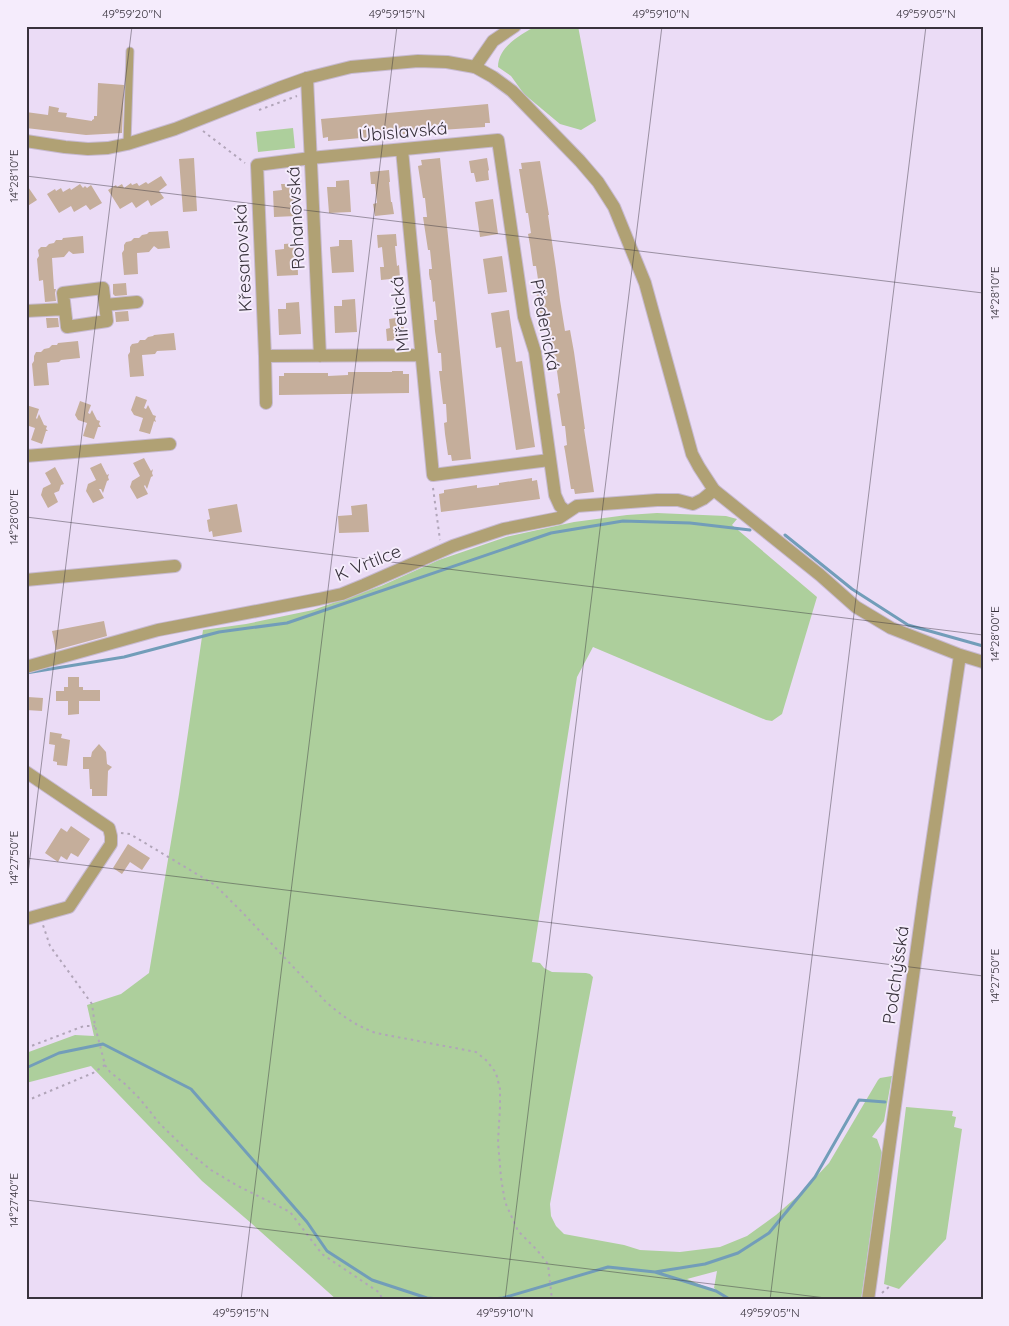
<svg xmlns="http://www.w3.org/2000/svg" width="1009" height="1326" font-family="Quicksand,sans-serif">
<rect width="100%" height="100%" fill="#ebdcf6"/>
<path fill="#adcf9c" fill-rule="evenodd" d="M536 26H578L596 121 581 130 560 124 524 94 511 76 498 67C498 47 520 35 536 26Z
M293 128 295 148 258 152 256 132Z
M657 513 726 516 737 519 732 525 817 597 782 714 772 721 766 720 593 647 577 677 532 962 540 963 544 968 552 972 586 973 590 974 593 977 550 1204 551 1216 556 1226 564 1234 624 1245 640 1250 680 1252 720 1247 747 1236 776 1215 800 1194 829 1163 878 1080 880 1078 892 1076 884 1121 872 1137 877 1139 882 1153 861 1300H389L390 1298 337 1300 251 1223 202 1181 91 1066 26 1083V1053L75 1035 94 1036 87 1005 121 994 149 973 179 794 203 630 246 624 313 610 381 586 439 560 506 537 574 522 627 515ZM717 1271 714 1288 718 1292 687 1279Z
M906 1107 953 1111 952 1116 956 1117 954 1127 962 1129 946 1239 899 1289 884 1284Z"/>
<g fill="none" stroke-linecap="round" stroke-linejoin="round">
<path stroke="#729db9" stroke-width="3" d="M785 535 852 589 908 625 983 646
M26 673 124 657 219 632 287 623 551 533 623 521 690 523 750 530
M26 1068 59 1053 103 1044 191 1089 307 1222 327 1251 372 1280 427 1298 452 1300
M655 1272 705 1264 738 1253 769 1233 815 1177 859 1100 885 1102
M481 1300 503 1298 608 1267 655 1272 716 1291 731 1300"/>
</g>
<path fill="#c5ae9b" d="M98 83 124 85 122 133 86 135 26 128V112L48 115 49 106 59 108 58 112 67 113 66 117 92 121V120L94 119V116H97Z
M488 104 490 123H485V127L441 130V127L423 129V132L396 135 390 136V133L372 134V137L328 141V137L323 138 321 119Z
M194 158 197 211 183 212 179 159Z
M440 158 471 459 452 461 451 455H448L445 434 444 423 447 422 446 404H443L439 371H442L441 353H438L435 331 434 320H437L435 301 433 302 431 280H430L429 274V269H432L430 250H428L423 217H427L425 198H423L418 166 422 165 421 160Z
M487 158 489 170 488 171 489 180 476 182 474 173H471L469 161Z
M540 161 549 215H548L556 269 560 300 565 331 570 330 574 352 585 429H584L594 492 575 494 574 489H571L565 451 564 446 567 445 565 426H562L558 399 557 394 560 393 557 371H554L547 324H545L544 319H541L537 298 536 287 539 286 536 266H533L530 245 528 234 531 233 528 213H526L519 169H522L521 163Z
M389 170 390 182H389L391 202H392L394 214 375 216 373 204 377 203 376 193 375 184H371L370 172Z
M161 176 167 185 159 191 164 198 151 206 148 200 136 208 132 202 120 209 108 190 116 185 117 187 122 184 124 188 131 183 132 185 137 183 139 186 146 182 148 184Z
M349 180 351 212 329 213 327 187H336V181Z
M26 184 37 200 26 207Z
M80 184 83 188 85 186 87 188 91 185 102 203 90 210 86 205 74 212 71 206 59 213 47 194 55 189 56 191 61 188 63 192 70 188 71 190Z
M281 184H295L296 216 274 217 273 191 282 190Z
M493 199 498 234 480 237 475 202Z
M168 231 170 248 158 249 154 246 149 252 137 253 138 274 124 275 122 253 124 250V245L126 242 131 241 134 238H139L142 235 147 234 149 232Z
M396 234 397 246H395L397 266 399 265 400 278 381 280 380 267H384L382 247 378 248 377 235Z
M83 236 84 253 73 254 69 251 64 257 52 258 54 289H56L55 293 56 301 45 302 43 280 39 281 37 259 39 256 38 250 41 247H46L49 244 54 243 56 240H62L63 238Z
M339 240H352L354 272 332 273 330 247 339 246Z
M297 243 298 275 277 276 275 250 284 249V244Z
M502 256 507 292 488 294 483 259Z
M126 283 127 295 115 296 113 294V284Z
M355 299 357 332 335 333 334 306H342V300Z
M299 302 301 334 279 335 278 309H286V303Z
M509 310 516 362 522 361 535 447 516 450 501 347 496 348 491 313Z
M128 311 129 321 116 322 115 312Z
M402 317 406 339 387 341 386 329 390 328 389 319Z
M46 318H58L59 327 47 328Z
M174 333 176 350 157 351 155 354 142 355 144 376 130 377 128 355 130 352V347L132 344 138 343 140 340H145L148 337 153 336 154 335Z
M78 341 80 358 61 360 59 362 47 363 49 385 34 386 32 364 34 361V356L36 352H41L44 349 49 348 52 345H57L58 343Z
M392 371H403V374H409V393L279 395V376H284V373H328V376L348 375V372H392Z
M136 396 147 400 144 408 146 409 148 405 153 415 156 416 155 419 156 422 154 421 150 434 139 431 143 418 134 415 131 410Z
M80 401 91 405 88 413 90 414 92 410 97 420 100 421 99 424 101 427H98L94 439 83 436 87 423 78 420 75 415Z
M26 405 39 409 36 418 37 419 39 414 44 425 47 426 46 429 48 431H46L42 444 31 440 35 428 26 425Z
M144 458 151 471 153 469 152 473 153 476 151 477 147 489 145 485 144 486 148 494 137 499 130 487 132 481 140 476 133 463Z
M101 463 107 475 109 474 108 477 109 480 107 481 103 493 101 489H99L104 498 93 503 86 491 88 484 96 480 90 468Z
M55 467 64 484 61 485 59 491 54 493 58 502 48 508 41 495 43 488 51 484 45 473Z
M532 478V481L537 480 540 499 441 512 439 494 444 493V490L477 485V488L499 485V483Z
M237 504 242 532 213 537 212 531 209 532 207 520 210 519 208 509Z
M367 504 369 532 339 533 338 516 352 515 351 506Z
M104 621 107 636 56 650 52 631Z
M68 677H79V687H83V690H100V701H79V714L68 715V701H56V691H64V687H68Z
M28 697 43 698 42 711 26 710Z
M50 732 62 734 61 738 70 740 67 766 57 765V762L53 761 55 745 49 744Z
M99 744 106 752 107 764 112 767 108 771 107 796H92V789H90L89 769H83V757H91L92 752Z
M71 826 90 839 78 857 71 853 67 860 61 856 58 862 45 853 61 828 67 832Z
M128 844 150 858 142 870 130 862 122 874 113 868Z"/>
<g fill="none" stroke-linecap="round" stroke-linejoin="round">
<g stroke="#c7bad1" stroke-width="9">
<path id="service" d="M127 144 130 51"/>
</g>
<g stroke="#c7bad1" stroke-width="14">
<path id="minor" d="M475 67 493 41 515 26
M307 78 320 356
M402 150 433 475 549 460
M103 288 107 321 67 327 63 293Z
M105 305 137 302
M26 311 65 309
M265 356 421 355
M266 403 265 356 257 165 311 158 498 140 524 317 535 352 555 495 560 506 567 512
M26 456 170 444
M26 580 175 566
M26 667 158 630 319 599 342 594 364 585 453 546 504 529 559 518 577 506 657 500H678L693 504 703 499 714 490
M26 772 109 828 111 836V844L69 907 26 919"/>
</g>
<g stroke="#c7bad1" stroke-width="14">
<path id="tertiary" d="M26 141 65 147 88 149 108 148 127 144 175 129 279 88 307 78 351 67 418 61 447 62 475 67 493 77 512 91 580 161 598 182 614 207 645 283 692 454 699 467 714 490 820 575 856 607 891 628 960 655 983 662
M868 1300 925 890 960 655"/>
</g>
<path stroke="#b1a5b9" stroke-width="2" stroke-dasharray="2.5 4" stroke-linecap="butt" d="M259 110 297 96
M203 131 245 163
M433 488 440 540
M121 833 130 834 215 885 242 912 326 1002C341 1015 356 1026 376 1033L476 1052 487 1061 496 1073 500 1089V1107L498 1142 501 1178 505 1202 518 1231 537 1250 548 1264 552 1300
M26 1048 84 1026H95
M105 1065 110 1072 125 1084 140 1099 160 1124 190 1153 211 1170 238 1186 290 1212 322 1254 380 1293 382 1300
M26 1101 93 1073 105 1065 95 1026 92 1004 50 946 43 925
M882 1293 890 1286"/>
<use href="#service" stroke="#b0a174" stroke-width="7"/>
<use href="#minor" stroke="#b0a174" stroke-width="12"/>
<use href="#tertiary" stroke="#b0a174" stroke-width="12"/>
</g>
<path fill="none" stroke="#38323c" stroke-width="1" stroke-opacity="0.45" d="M26 176 983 293M26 517 983 635M26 858 983 976M26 890 132 26M26 1200 842 1300M241 1300 397 26M505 1300 662 26M770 1300 926 26"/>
<g text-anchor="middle" stroke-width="4" stroke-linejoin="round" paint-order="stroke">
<g font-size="18" fill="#38323c" stroke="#f5ecfc">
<text transform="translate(403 132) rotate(-5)" y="6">Úbislavská</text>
<text transform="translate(296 218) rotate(-93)" y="6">Rohanovská</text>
<text transform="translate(243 258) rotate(-93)" y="6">Křesanovská</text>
<text transform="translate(400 314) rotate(-95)" y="6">Miřetická</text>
<text transform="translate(545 325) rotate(79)" y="6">Předenická</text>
<text transform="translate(368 563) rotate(-22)" y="6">K Vrtilce</text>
<text transform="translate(896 975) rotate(-82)" y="6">Podchýšská</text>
</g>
</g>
<rect width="1009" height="1326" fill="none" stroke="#f5ecfc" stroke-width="55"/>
<rect x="28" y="28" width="954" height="1270" fill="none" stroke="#38323c" stroke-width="2"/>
<g font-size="12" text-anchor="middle" fill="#38323c">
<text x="132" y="18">49°59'20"N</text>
<text x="397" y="18">49°59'15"N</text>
<text x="661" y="18">49°59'10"N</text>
<text x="926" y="18">49°59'05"N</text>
<text transform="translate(14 176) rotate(-90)" y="4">14°28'10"E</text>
<text transform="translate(995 293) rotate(-90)" y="4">14°28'10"E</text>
<text transform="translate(14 517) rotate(-90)" y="4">14°28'00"E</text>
<text transform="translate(995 634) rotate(-90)" y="4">14°28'00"E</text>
<text transform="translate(14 858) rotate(-90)" y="4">14°27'50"E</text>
<text transform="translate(995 976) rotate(-90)" y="4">14°27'50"E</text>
<text transform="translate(14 1200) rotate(-90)" y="4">14°27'40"E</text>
<text x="241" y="1317">49°59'15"N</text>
<text x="505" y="1317">49°59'10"N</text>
<text x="770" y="1317">49°59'05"N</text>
</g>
</svg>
